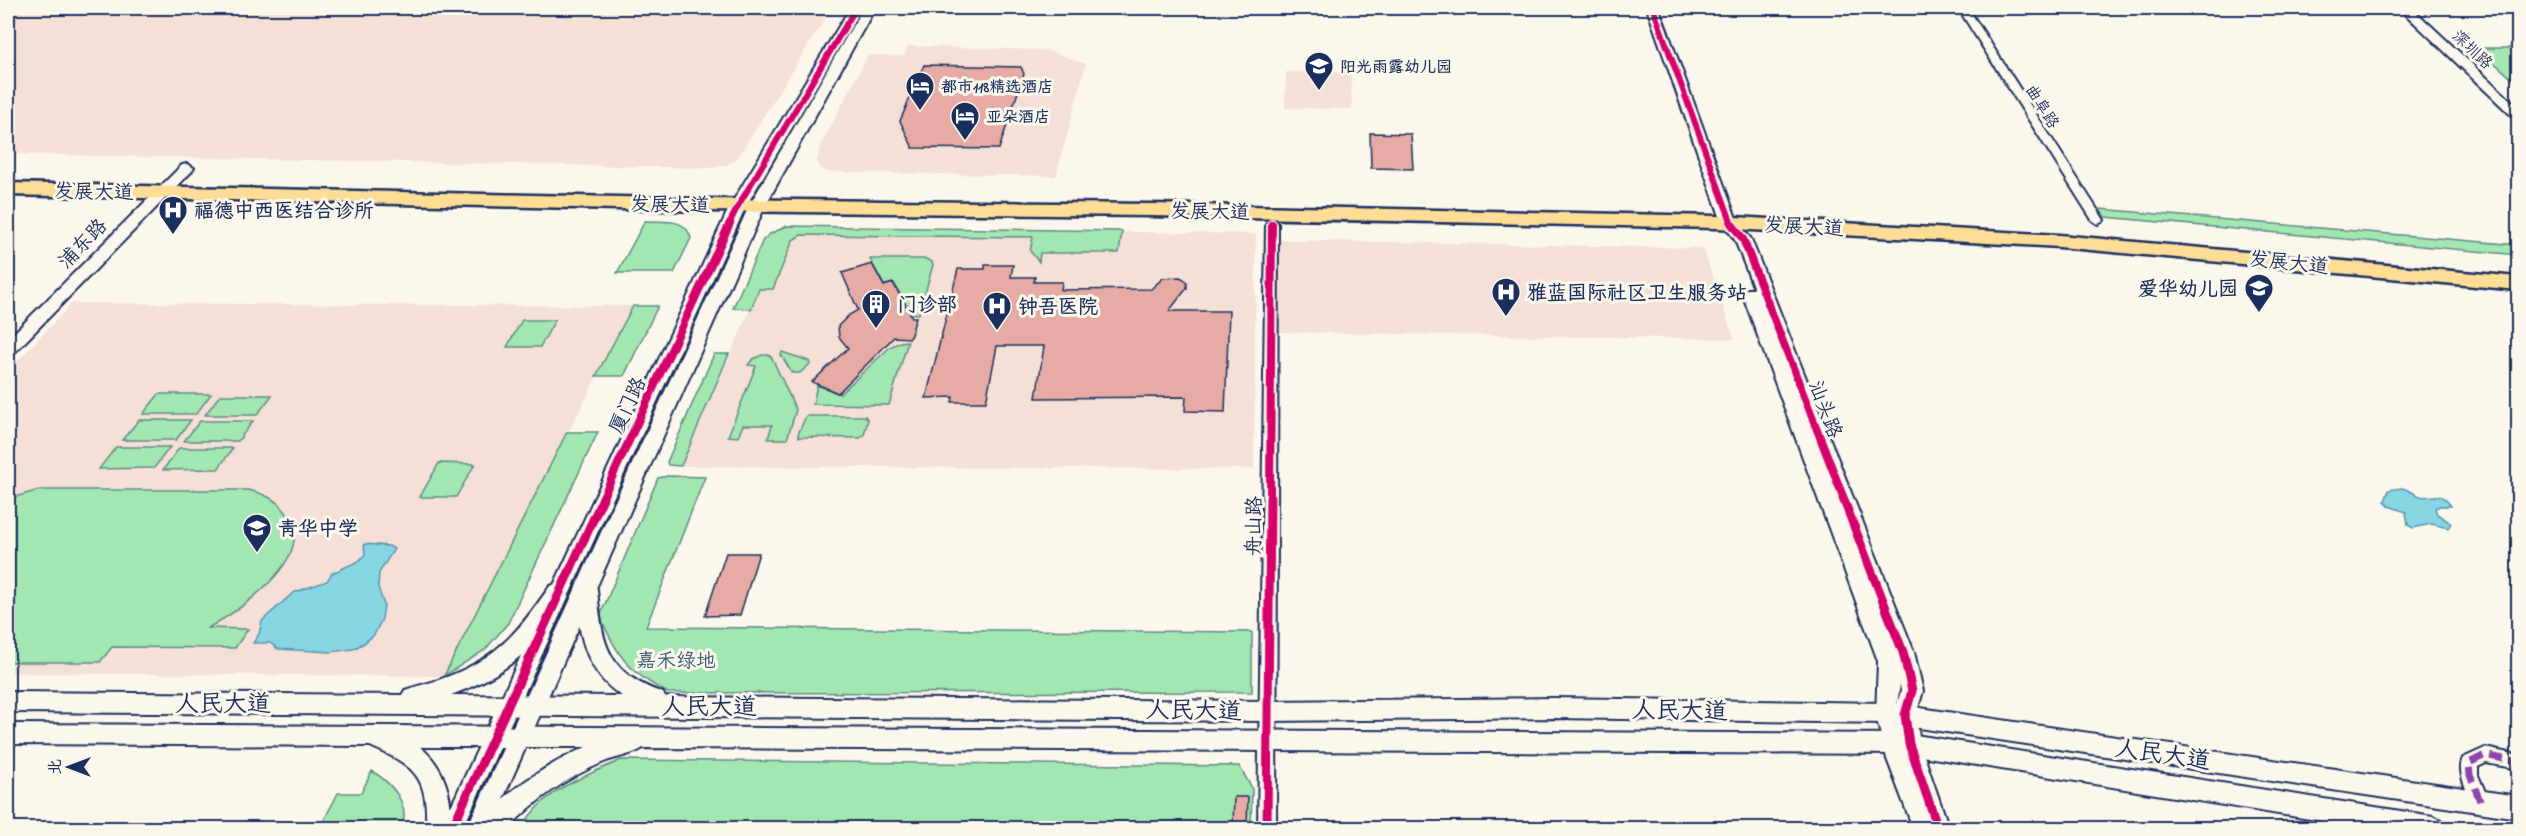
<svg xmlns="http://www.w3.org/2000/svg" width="2526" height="836" font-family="'Indie Flower','LXGW WenKai TC',sans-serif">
<rect width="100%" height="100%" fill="#fbf7ec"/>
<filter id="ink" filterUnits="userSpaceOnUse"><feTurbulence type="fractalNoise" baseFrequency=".0167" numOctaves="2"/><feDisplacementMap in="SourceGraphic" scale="12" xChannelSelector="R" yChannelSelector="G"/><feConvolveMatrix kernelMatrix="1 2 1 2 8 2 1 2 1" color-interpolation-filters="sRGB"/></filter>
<g filter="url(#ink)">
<path fill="#f4e0d6" d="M8 8H832L736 160 726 165 710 168 8 154Z
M908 46 1046 50 1086 64 1056 176 828 172 820 168 817 161 820 147 868 55 904 56Z
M1286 72 1351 73 1352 109 1285 108Z
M787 226 1256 234 1254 469 681 466Z
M1278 240 1703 248 1734 339 1278 332Z
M72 303 633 306 444 676 8 673V371Z"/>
<path fill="#a2e6b1" stroke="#5e8a88" stroke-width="1.5" d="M2478 48H2518V84Z
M2100 209 2518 245V255L2105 217Z
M645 221C664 222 685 217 691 238L674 273H617Z
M787 226 1122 231 1119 253H1040L1039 262 1030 251 1033 237 801 235 793 240 773 289H759L751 309 733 308 763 240 770 234Z
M870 259H926L932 262 933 265 919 314 908 313 909 310 894 283 884 285Z
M633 306H658L624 376H596Z
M522 320H555L540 347H507Z
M908 341 889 405 813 404 817 385 840 394 890 347 900 342Z
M782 352 809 361 810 364 800 373H792L781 355Z
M714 354H729L681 466 668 465 667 462Z
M762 355H769L772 358 796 410 787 439H768L772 425H743L738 437 728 436 756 366 748 365 753 359Z
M159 394H211L196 414H143Z
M220 395H272L257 415H205Z
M806 416H865L868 420 864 435 860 438 799 437 798 434Z
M139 420H191L176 440H122Z
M200 421H253L238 441H184Z
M567 432H598L508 623 485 650 444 676Z
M116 447H170L154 468 99 469Z
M179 448H233L218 469 163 470Z
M439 463 475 464 456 497H420Z
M667 476 705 477 646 627 1252 632V692L668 693C629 673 617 656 600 616L658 478Z
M39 490H248C266 494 280 501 289 517 315 560 238 611 208 628L248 629 235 648 112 647 100 662H8V499Z
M621 760 1239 766 1252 788 1251 828H522C542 790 584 777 621 760Z
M372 771C393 784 410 804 402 828H320L338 793H361Z"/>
<path fill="#86d5e3" stroke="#5b93ae" stroke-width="1.5" d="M2401 488C2408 489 2413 493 2420 496 2431 500 2439 488 2451 506H2440L2435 508 2437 514 2451 523 2448 528 2431 524 2413 528 2408 525 2406 512 2389 506 2385 501 2389 490Z
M364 544 389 546 394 549 379 573 378 587 384 605 382 619 374 635 364 643 353 649 331 652 278 649 270 643H253L259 634 262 621 293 593 327 581 332 573 359 561 365 554Z"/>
<path fill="#e5aba4" stroke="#1b2f5e" stroke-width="1.5" d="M924 65 1021 67 1024 74 999 149 913 148 900 121Z
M1370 133 1411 134 1413 169 1371 168Z
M872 264 884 286 893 283 912 317H916L910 338 894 337 838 393 812 382 848 348 839 337 838 326 849 315 858 310 842 273Z
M985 265H1013L1011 277H1035L1034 282H1062L1061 290 1151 289 1163 278 1180 277 1184 279 1187 283V288L1169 311H1229L1225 412 1185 411 1186 397 1036 398 1044 346H997L986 402H952L953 397 926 398 958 269H985Z
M726 553H759L740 615 705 616Z
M1234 797H1248L1247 825 1233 824Z"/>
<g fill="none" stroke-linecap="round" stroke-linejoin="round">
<g stroke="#1b2f5e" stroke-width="4">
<path id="minor" d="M1958 8H1968L2104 220 2102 222 2098 224 2092 220Z
M1272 220 1278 224 1276 828H1258L1266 224Z
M2485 748 2518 755V769L2486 763 2478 767V775L2489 801 2486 806 2480 809 2474 806C2468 793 2456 772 2463 758Z"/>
</g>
<g stroke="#1b2f5e" stroke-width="4">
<path id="tertiary" d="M850 8H862L746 206 463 828H441L730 206Z
M863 8H875L765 206 490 828H467L749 206Z
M1647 8H1659L1737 221 1751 239 1914 652 1923 691 1916 715 1920 744 1949 828H1913L1887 759 1876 716 1878 661 1742 293 1744 289H1754L1735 240 1722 222ZM1900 684 1901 691 1897 705Z
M2399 8H2412L2518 107V118L2513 117Z
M187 164 194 168 192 171 14 353 8 355V339L182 165Z"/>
</g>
<g stroke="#1b2f5e" stroke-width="4">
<path id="secondary" d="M586 580 594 583 597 589C602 645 607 673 663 693L665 697 1268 701 1554 698 1886 703 2518 796V818L1886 723 1554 718 1268 721 8 712V692L402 695 405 690C419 685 435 682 449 676 499 657 521 628 550 586L558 583 566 586 569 592C541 645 507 675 451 695L622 696C584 673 578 629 575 589L578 583Z
M8 724 1909 734 2433 816 2442 820 2446 828H2365L1909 754 643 748C633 755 616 757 604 762 568 777 535 800 509 828H481C492 796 555 761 586 747H420C444 765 454 799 450 828H426C428 777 416 766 370 746L8 744Z"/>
</g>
<g stroke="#1b2f5e" stroke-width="5">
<path id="primary" d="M8 183 705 199 1151 204 1717 216 2059 235 2518 277V290L2059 247 1717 228 1151 216 705 211 8 195Z"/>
</g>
<use href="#minor" fill="#fbf7ec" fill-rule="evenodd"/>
<use href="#tertiary" fill="#fbf7ec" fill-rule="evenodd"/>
<use href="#secondary" fill="#fbf7ec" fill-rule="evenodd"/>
<use href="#primary" fill="#fedd96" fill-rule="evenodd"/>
<path stroke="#8e44ad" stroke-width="7" stroke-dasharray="14 7" stroke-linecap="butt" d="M2480 801 2470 775 2469 763 2485 755 2518 762"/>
<g stroke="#fbf7ec" stroke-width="9">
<path id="cycleway-far2" d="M1653 8 1732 224
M729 224 738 206 856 8"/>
</g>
<g stroke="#fbf7ec" stroke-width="11">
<path id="cycleway-far1" d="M1731 223 1743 239 1844 499
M602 499 730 223
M1270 499 1272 224"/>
</g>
<g stroke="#fbf7ec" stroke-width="13">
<path id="cycleway" d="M1843 498 1903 652 1912 691 1905 715 1909 744 1938 828
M452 828 603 498
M1267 828 1270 498"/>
</g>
<use href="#cycleway-far2" stroke="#d6006c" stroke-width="6"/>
<use href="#cycleway-far1" stroke="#d6006c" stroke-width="8"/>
<use href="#cycleway" stroke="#d6006c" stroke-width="9"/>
</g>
</g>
<defs>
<g id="school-pin" transform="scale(1.5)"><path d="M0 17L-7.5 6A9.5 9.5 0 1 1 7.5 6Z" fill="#1b2f5e" stroke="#fbf7ec"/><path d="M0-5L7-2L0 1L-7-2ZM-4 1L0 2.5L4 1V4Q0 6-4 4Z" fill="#fff"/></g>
<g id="hotel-pin" transform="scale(1.5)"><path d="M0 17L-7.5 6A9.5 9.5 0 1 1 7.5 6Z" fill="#1b2f5e" stroke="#fbf7ec"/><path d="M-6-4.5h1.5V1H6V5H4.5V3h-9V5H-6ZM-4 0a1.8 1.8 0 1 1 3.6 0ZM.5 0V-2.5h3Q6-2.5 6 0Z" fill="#fff"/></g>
<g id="hospital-pin" transform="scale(1.5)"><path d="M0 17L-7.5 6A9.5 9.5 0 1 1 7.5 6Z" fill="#1b2f5e" stroke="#fbf7ec"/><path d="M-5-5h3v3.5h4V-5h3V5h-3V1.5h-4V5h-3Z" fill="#fff"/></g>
<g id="building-pin" transform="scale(1.5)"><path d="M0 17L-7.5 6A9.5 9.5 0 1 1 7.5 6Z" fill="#1b2f5e" stroke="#fbf7ec"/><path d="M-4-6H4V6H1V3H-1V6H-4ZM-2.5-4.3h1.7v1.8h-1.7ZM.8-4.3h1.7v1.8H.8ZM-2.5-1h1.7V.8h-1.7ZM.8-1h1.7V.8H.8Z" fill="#fff"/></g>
</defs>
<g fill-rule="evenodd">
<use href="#school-pin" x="1319" y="66"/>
<use href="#hotel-pin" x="920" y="86"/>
<use href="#hotel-pin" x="965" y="116"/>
<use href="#hospital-pin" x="173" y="210"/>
<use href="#school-pin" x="2259" y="288"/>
<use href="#hospital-pin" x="1506" y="292"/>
<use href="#building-pin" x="876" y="304"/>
<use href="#hospital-pin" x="997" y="306"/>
<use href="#school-pin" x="257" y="528"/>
</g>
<g text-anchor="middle" stroke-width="6" stroke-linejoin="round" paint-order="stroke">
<g font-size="16" fill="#1b2f5e" stroke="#fbf7ec">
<text transform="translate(2473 49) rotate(43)" y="6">深圳路</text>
<text transform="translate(2043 106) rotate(58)" y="6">曲阜路</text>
</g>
<g font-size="16" font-weight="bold" fill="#1b2f5e" stroke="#fbf7ec" text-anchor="start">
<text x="1340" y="72">阳光雨露幼儿园</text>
<text x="941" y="92">都市118精选酒店</text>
<text x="986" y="122">亚朵酒店</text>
</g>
<g font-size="20" fill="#1b2f5e" stroke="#fbf7ec">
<text transform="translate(94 191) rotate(1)" y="7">发展大道</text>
<text transform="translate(670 204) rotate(1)" y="7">发展大道</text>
<text transform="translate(1210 211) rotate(1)" y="7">发展大道</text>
<text transform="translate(1804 226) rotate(3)" y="7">发展大道</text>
<text transform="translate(82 243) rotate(-46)" y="7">浦东路</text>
<text transform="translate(2289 262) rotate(6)" y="7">发展大道</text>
<text transform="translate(627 405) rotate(-65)" y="7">厦门路</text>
<text transform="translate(1826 409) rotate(69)" y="7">汕头路</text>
<text transform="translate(1253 526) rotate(-89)" y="7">舟山路</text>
</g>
<g font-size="20" font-weight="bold" fill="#1b2f5e" stroke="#fbf7ec" text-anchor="start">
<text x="194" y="217">福德中西医结合诊所</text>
<text x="2238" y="295" text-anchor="end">爱华幼儿园</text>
<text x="1527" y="299">雅蓝国际社区卫生服务站</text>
<text x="897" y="311">门诊部</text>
<text x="1018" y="313">钟吾医院</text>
<text x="278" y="535">青华中学</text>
</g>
<g font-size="20" fill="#3d5d73" stroke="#fbf7ec">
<text x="676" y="667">嘉禾绿地</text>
</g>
<g font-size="24" fill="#1b2f5e" stroke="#fbf7ec">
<text x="223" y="711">人民大道</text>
<text x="709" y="714">人民大道</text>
<text transform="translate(1194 710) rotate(1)" y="8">人民大道</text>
<text transform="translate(1680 710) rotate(1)" y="8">人民大道</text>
<text transform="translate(2163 754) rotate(8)" y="8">人民大道</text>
</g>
</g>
<rect width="2526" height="836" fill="none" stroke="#fbf7ec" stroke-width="30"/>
<rect x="15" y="15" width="2496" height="806" fill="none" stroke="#1b2f5e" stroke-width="2" filter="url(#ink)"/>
<g transform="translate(69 767) rotate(270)" stroke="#fbf7ec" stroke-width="4.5" paint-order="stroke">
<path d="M0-4.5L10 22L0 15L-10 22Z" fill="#1b2f5e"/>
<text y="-9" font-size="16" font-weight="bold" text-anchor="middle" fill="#1b2f5e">北</text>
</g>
</svg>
